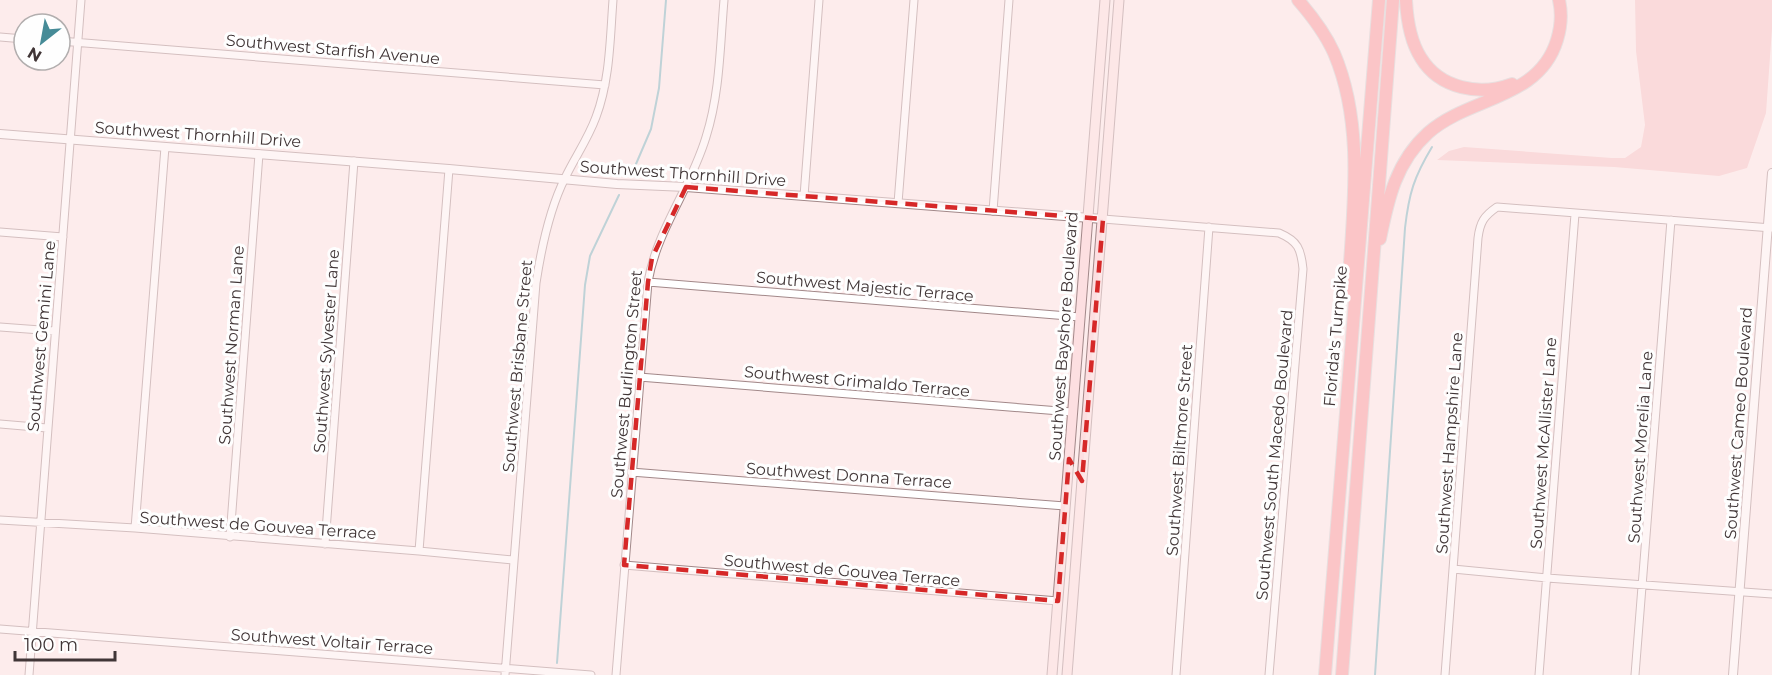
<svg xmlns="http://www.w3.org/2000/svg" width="1772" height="675" font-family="Montserrat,sans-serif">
<rect width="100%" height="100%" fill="#fdecec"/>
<path fill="#f5c4c5" d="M1635 0H1772V29L1766 113 1747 168 1719 176 1614 167 1437 160 1449 151 1464 147 1612 158H1625L1641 147 1645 125 1636 51Z"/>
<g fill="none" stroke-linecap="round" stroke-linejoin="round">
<path stroke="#74b2bd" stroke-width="2" d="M633 171 651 129 659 88 666 0
M557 663 585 285 590 256 619 195
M1375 675 1405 228C1409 193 1414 177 1432 147"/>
<g stroke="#a28889" stroke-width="9">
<path id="minor" d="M0 37 24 39
M60 41 605 85
M804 196 819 0
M898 203 914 0
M993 211 1009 0
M1103 219 1279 233C1298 241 1301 249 1303 269L1269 675
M0 232 63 237
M648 282 1080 317
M0 327 54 331
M639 377 1072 412
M0 424 47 428
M631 472 1065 506
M0 520 135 528 419 551 513 560
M135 528 165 147
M230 537 259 154
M325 544 354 161
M419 551 449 169
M624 565 1058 601
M1453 569 1547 578 1772 594
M0 629 591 675
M29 675 81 0
M505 675 536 283C541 250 550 208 565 178 575 157 588 139 596 117 610 80 610 39 613 0
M616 675 648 282C657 229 691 188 706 137 720 93 720 46 724 0
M1176 675 1209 227
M1445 675 1478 238C1480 222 1484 216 1497 207L1772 228
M1539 675 1575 214
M1635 675 1671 220"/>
</g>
<g stroke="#a28889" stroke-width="10">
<path id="tertiary" d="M0 134 449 169 617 184 686 187 1103 219
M1733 675 1772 173"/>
</g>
<g stroke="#a28889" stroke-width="11">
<path id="secondary" d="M1052 675 1105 0
M1067 675 1119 0"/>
</g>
<g stroke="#d1cfcf" stroke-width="14">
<path id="motorway" d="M1298 0C1312 16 1325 33 1334 53 1366 128 1352 215 1348 294
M1406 0C1407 20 1410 41 1421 58 1440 89 1480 96 1512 84
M1380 239C1388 199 1396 162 1428 133 1468 97 1539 100 1557 40 1561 27 1562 13 1559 0
M1325 675 1379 0
M1342 675 1393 0"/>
</g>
<use href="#minor" stroke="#fff" stroke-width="7"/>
<use href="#tertiary" stroke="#fff" stroke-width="8"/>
<use href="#secondary" stroke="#fddfe1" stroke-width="9"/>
<use href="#motorway" stroke="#f8949a" stroke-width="12"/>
</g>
<path d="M0 0H1772V675H0ZM686 187 1103 219 1082 481 1069 459 1058 601 624 565 648 282 652 258Z" fill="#fdecec" fill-opacity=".55" fill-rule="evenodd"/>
<path fill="none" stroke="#d62828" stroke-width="4.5" stroke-dasharray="12 8" stroke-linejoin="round" d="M686 187 1103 219 1082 481 1069 459 1058 601 624 565 648 282 652 258Z"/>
<g text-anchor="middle" stroke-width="6" stroke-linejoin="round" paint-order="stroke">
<g font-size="16" fill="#403536" stroke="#fefefe">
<text transform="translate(333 49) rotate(5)" y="6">Southwest Starfish Avenue</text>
<text transform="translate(198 134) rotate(4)" y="6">Southwest Thornhill Drive</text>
<text transform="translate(683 173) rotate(4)" y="6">Southwest Thornhill Drive</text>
<text transform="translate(865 286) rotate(5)" y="6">Southwest Majestic Terrace</text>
<text transform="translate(41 336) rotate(-85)" y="6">Southwest Gemini Lane</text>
<text transform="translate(1063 336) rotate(-86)" y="6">Southwest Bayshore Boulevard</text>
<text transform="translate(1335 336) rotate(-85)" y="6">Florida's Turnpike</text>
<text transform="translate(231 345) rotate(-86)" y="6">Southwest Norman Lane</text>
<text transform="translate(326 351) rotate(-86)" y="6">Southwest Sylvester Lane</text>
<text transform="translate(517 366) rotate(-85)" y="6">Southwest Brisbane Street</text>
<text transform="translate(857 381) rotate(5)" y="6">Southwest Grimaldo Terrace</text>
<text transform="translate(626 384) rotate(-85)" y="6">Southwest Burlington Street</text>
<text transform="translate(1738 423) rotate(-86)" y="6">Southwest Cameo Boulevard</text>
<text transform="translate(1449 443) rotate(-86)" y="6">Southwest Hampshire Lane</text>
<text transform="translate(1543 443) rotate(-86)" y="6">Southwest McAllister Lane</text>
<text transform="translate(1640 447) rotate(-86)" y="6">Southwest Morelia Lane</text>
<text transform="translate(1179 450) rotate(-86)" y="6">Southwest Biltmore Street</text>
<text transform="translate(1274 455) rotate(-85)" y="6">Southwest South Macedo Boulevard</text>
<text transform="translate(849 475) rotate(4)" y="6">Southwest Donna Terrace</text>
<text transform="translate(258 525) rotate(4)" y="6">Southwest de Gouvea Terrace</text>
<text transform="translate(842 570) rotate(5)" y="6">Southwest de Gouvea Terrace</text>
<text transform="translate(332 641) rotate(4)" y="6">Southwest Voltair Terrace</text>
</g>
</g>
<g transform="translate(42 42) rotate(211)"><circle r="28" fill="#fefefe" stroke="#b2aeae" stroke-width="1.5"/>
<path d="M0-4.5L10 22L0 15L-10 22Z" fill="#468b97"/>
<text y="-9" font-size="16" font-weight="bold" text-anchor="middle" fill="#403536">N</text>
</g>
<path d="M15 651v9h100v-9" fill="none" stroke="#403536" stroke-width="3"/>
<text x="24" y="651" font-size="18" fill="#403536" stroke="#fefefe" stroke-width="4.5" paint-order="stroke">100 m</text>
</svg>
